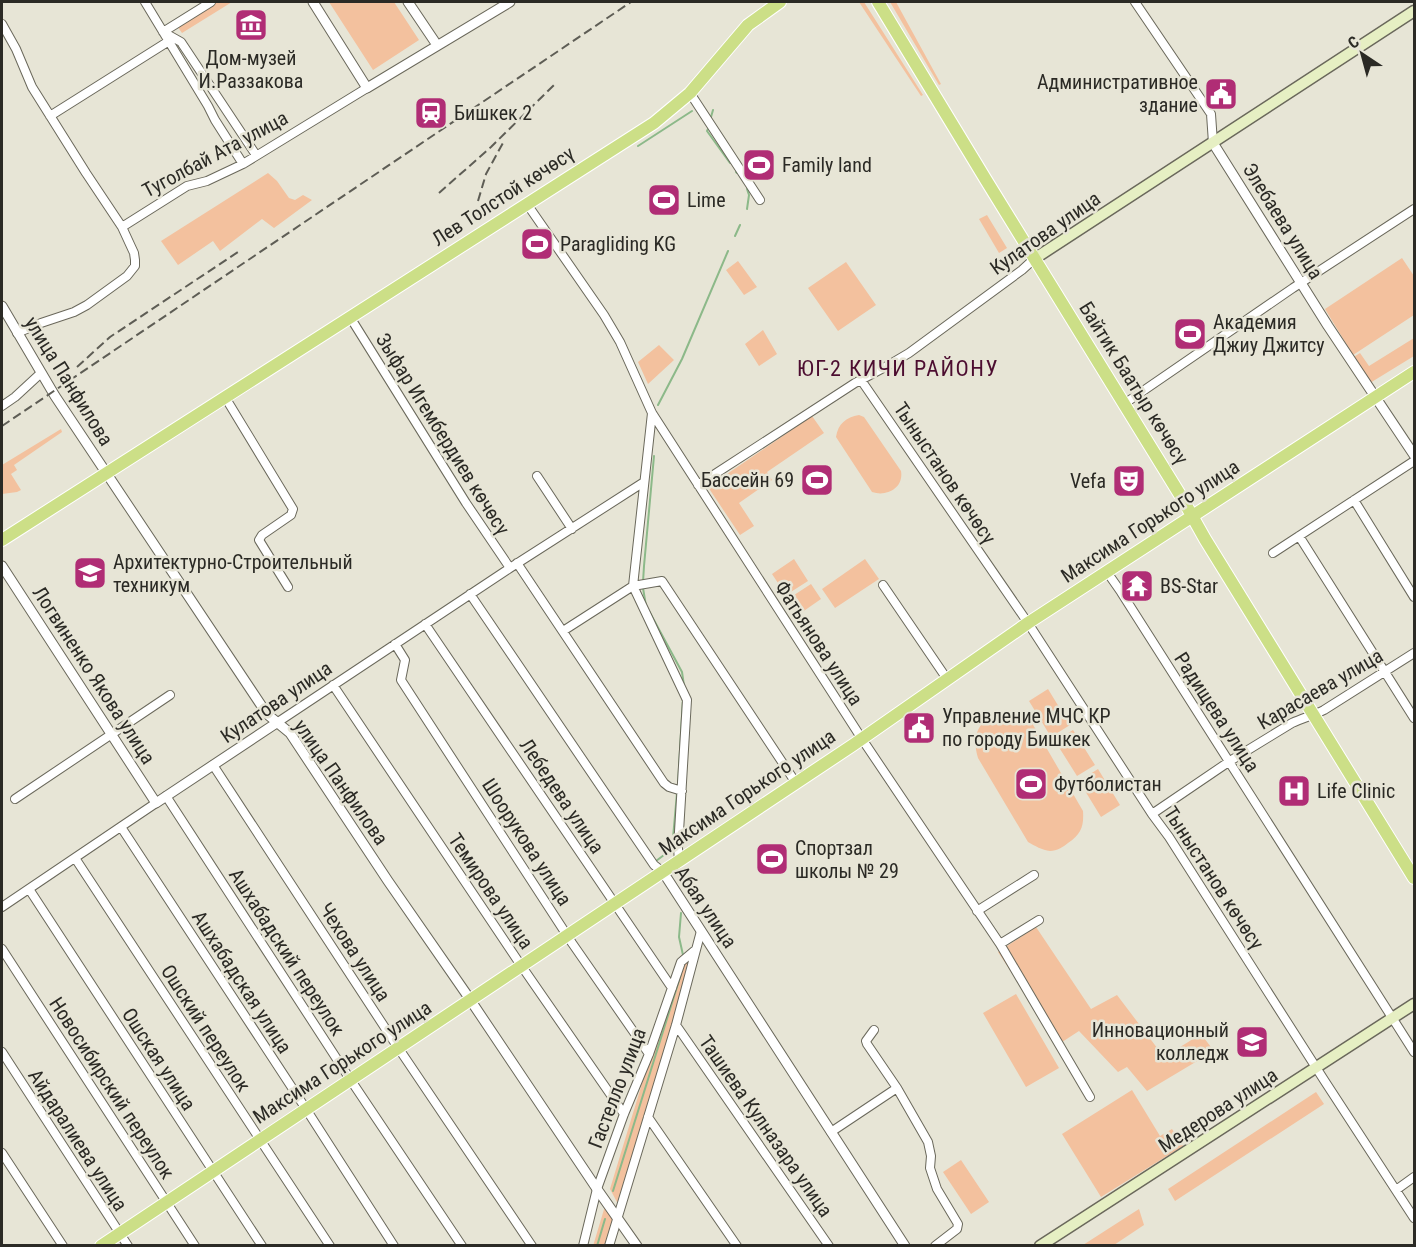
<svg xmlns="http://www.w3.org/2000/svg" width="1416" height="1247" font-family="'Roboto Condensed',sans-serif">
<rect width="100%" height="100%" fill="#e7e5d6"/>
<path fill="#f3c19e" d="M216 2H232L182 33 177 26Z
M329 2H394L419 40 373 70Z
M859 2H864L923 95 921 96Z
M890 2H896L941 84 939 85Z
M268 173 277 181 289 198 295 200 303 195 312 200 274 228 262 219 220 251 213 241 178 265 161 241Z
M987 215 1007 248 999 253 979 219Z
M1402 258 1414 276V315L1353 355 1325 309Z
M738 261 757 287 744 295 726 270Z
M846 262 876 305 838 331 808 288Z
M763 330 777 354 759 366 745 344Z
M1414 338V356L1370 383 1352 358 1360 353 1369 366Z
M659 345 674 360 648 384 638 362Z
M859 415 864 417 901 471C904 488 887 497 872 492L836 437C838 424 846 417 859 415Z
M812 416 824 433 767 472 772 480 739 503 754 526 740 535 708 487Z
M61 429 62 432 14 465 17 470 11 474 21 490 17 492 2 494V465Z
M794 559 808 581 786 595 772 574Z
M865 559 879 579 835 608 822 589Z
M811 584 821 599 798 615 788 599Z
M1048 689 1070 725 1051 737 1029 701Z
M1008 710 1023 713 1032 723 1083 811C1084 827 1081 834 1068 843 1063 847 1057 851 1050 851 1042 850 1035 846 1028 842L978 758C970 732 982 715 1008 710Z
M1073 730 1095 765 1077 776 1055 741Z
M1098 769 1120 805 1101 817 1079 781Z
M1036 927 1091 1009 1117 995 1164 1057 1201 1034 1214 1051 1147 1091 1127 1067 1118 1072 1079 1031 1059 1044 998 952Z
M681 955 692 959 618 1204 610 1189Z
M1016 994 1059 1068 1026 1087 983 1013Z
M1132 1090 1160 1136 1172 1129 1183 1146 1101 1197 1062 1134Z
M1316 1092 1324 1104 1175 1201 1168 1189Z
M961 1160 989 1202 971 1214 943 1172Z
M605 1206 613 1221 605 1245 593 1246Z
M1139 1209 1144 1225 1114 1245H1083Z"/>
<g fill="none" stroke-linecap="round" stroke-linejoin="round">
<path stroke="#8cb989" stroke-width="2" d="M711 117 713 110
M708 129 707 131 730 163
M638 146 692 111
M736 172 737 173
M747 209 749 195 747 189
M735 236 740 225
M658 405 682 359 728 251
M643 582 644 566 654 456
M643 588 646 606
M649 611 682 672 684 686
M678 785 683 698
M656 861 672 849 677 793
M681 913 679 937 683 955
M613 1191 681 974
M597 1246 605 1219"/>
<g stroke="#6a685b" stroke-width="10">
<path id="minor" d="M145 2 208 106 215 120 243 164
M1135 2 1211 114 1213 143
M2 24 16 49 32 87 86 173 122 227 134 253 135 260V266L127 276 87 305 74 312 41 323 17 333
M163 32 211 2
M165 33 181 42 256 155
M690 93 760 200
M50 116 169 41
M527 204 604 315 620 342 652 413 862 739 1000 944 1090 1097
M122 227 187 186 207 181 243 164 367 88
M350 317 466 503 510 568
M861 380 1028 623 1152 814 1169 837 1324 1080 1414 1218
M225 397 293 509 291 515 262 535 259 540 288 587
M1124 404 1293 288 1414 209
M2 406 15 397 41 373
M652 413 633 586 687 700 678 848 679 861
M537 476 572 529
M698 485 855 383 887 366 909 353 1022 270 1034 259
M1354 500 1414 597
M1299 536 1414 718
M1273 553 1414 461
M517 563 664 783 669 787 682 791
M1107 572 1121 592 1414 1052
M883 585 947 679
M470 594 654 865 663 872
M425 624 672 988
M563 631 633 586 662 581 796 783
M395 644 405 660 401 680 572 943 649 1054
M333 685 516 958 624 1114
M278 722 510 568 644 482
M213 765 393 1040 532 1246
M166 796 344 1070 462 1246
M15 799 170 695
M1152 814 1230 761 1292 723C1303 718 1314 715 1324 710L1414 653
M121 827 306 1109 394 1246
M75 858 330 1246
M29 889 262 1246
M2 907 156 803
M977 911 1034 875
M1000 944 1039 920
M2 949 195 1246
M676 1025 829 1246
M874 1030 866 1041 867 1044 897 1088
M2 1052 128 1246
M648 1117 737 1246
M831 1132 897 1088 928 1142 931 1156 930 1168 937 1189 958 1224 957 1229 935 1246
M2 1153 63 1246
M1396 1190 1414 1177
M583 1246 597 1189 624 1114 649 1054 681 962 694 951
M609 1246 676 1025 701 931"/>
</g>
<g stroke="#6a685b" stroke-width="11">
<path id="tertiary" d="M313 2 367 88 510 2
M408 2 437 45
M1213 143 1328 326 1414 455
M2 306 55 396 267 714 290 733 388 881 465 992 597 1189 637 1246
M2 566 156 803 278 722
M663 872 905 1246"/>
</g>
<g stroke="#6a685b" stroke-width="13">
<path id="secondary" d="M1034 259 1414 11
M1040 1246 1414 1004"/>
</g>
<g stroke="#fff" stroke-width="14">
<path id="primary" d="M878 2 986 180 1182 498 1205 539 1414 878
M2 540 654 123 690 93 748 25 780 2
M101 1246 853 745 1028 623 1414 372"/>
</g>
<use href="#minor" stroke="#fff" stroke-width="8"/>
<use href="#tertiary" stroke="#fff" stroke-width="9"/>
<use href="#secondary" stroke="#e6efc3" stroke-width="10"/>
<use href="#primary" stroke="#ccdf87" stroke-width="12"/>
<path stroke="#5e5d55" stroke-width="2" stroke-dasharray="9 4.5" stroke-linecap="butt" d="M439 193 491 147 554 85
M478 201 486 174 504 141
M77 367 110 337 238 252
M2 426 631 2"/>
</g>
<defs>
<g id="museum-square" transform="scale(1.725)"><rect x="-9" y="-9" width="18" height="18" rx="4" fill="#b02d75" stroke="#e7e5d6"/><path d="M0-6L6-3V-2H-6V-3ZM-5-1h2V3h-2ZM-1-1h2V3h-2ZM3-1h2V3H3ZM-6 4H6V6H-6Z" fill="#fff"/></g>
<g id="civic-square" transform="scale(1.725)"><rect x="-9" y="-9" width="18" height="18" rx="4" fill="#b02d75" stroke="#e7e5d6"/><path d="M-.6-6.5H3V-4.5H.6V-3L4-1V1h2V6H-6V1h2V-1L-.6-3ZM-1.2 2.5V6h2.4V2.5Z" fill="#fff"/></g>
<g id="station-square" transform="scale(1.725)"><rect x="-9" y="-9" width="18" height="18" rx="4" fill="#b02d75" stroke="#e7e5d6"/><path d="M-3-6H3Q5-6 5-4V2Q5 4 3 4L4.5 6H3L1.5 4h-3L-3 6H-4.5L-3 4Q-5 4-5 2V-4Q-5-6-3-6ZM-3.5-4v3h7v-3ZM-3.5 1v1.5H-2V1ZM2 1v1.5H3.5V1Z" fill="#fff"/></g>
<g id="stadium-square" transform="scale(1.725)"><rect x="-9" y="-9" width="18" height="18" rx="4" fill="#b02d75" stroke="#e7e5d6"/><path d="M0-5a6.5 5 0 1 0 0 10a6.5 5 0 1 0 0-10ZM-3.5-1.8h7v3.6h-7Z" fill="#fff"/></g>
<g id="theatre-square" transform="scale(1.725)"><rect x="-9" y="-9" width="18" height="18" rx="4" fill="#b02d75" stroke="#e7e5d6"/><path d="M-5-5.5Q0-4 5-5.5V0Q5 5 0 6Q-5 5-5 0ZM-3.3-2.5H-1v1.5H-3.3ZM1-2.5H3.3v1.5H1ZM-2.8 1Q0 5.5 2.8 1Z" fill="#fff"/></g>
<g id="university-square" transform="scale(1.725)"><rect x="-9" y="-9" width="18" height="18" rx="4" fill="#b02d75" stroke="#e7e5d6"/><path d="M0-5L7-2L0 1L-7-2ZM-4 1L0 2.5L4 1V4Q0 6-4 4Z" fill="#fff"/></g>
<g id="temple-square" transform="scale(1.725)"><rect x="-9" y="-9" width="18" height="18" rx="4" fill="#b02d75" stroke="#e7e5d6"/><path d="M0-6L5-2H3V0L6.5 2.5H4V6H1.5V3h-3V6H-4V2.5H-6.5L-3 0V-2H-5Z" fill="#fff"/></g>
<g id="hospital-square" transform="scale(1.725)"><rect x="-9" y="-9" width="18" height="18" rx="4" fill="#b02d75" stroke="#e7e5d6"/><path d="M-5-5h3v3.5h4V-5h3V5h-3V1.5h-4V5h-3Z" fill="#fff"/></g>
</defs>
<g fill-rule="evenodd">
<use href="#museum-square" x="251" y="25"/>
<use href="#civic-square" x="1221" y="94"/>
<use href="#station-square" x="431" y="113"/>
<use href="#stadium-square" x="759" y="165"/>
<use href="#stadium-square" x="664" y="200"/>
<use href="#stadium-square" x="537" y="244"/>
<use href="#stadium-square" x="1190" y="334"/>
<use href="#stadium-square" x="817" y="480"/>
<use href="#theatre-square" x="1129" y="481"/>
<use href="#university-square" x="90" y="573"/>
<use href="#temple-square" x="1137" y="586"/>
<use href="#civic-square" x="919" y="728"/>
<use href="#stadium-square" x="1031" y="784"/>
<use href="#hospital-square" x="1294" y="791"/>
<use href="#stadium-square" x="772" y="859"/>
<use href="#university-square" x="1252" y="1042"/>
</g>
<g text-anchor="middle" stroke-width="5" stroke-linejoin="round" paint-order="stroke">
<g font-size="20" fill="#2b2a25" stroke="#e7e5d6" text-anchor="start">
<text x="251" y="65" text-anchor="middle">Дом-музей<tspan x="251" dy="23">И.Раззакова</tspan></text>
<text x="1198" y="89" text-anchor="end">Административное<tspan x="1198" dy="23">здание</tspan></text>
<text x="454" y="120">Бишкек 2</text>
<text x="782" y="172">Family land</text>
<text x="687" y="207">Lime</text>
<text x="560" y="251">Paragliding KG</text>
<text x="1213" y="329">Академия<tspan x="1213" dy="23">Джиу Джитсу</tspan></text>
<text x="794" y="487" text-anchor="end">Бассейн 69</text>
<text x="1106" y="488" text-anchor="end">Vefa</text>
<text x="113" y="569">Архитектурно-Строительный<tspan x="113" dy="23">техникум</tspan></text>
<text x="1160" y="593">BS-Star</text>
<text x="942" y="723">Управление МЧС КР<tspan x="942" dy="23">по городу Бишкек</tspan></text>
<text x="1054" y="791">Футболистан</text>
<text x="1317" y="798">Life Clinic</text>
<text x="795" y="855">Спортзал<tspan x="795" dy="23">школы № 29</tspan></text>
<text x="1229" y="1037" text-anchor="end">Инновационный<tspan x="1229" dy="23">колледж</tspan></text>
</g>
<g font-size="20" fill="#2b2a25" stroke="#e7e5d6">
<text transform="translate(215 154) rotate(-28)" y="7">Туголбай Ата улица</text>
<text transform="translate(503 196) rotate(-33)" y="7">Лев Толстой көчөсү</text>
<text transform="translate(1283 221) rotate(58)" y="7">Элебаева улица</text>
<text transform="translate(1045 233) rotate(-35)" y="7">Кулатова улица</text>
<text transform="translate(69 381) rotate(58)" y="7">улица Панфилова</text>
<text transform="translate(1134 383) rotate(58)" y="7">Байтик Баатыр көчөсү</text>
<text transform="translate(443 434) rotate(58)" y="7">Зыфар Игембердиев көчөсү</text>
<text transform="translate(945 473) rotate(56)" y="7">Тыныстанов көчөсү</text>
<text transform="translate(1150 521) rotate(-33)" y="7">Максима Горького улица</text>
<text transform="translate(819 643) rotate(57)" y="7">Фатьянова улица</text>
<text transform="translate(94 675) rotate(57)" y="7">Логвиненко Якова улица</text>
<text transform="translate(1320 689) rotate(-30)" y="7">Карасаева улица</text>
<text transform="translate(276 702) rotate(-34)" y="7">Кулатова улица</text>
<text transform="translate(1217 712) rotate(57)" y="7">Радищева улица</text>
<text transform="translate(341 782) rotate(55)" y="7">улица Панфилова</text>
<text transform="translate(747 792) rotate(-34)" y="7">Максима Горького улица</text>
<text transform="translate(562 796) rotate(56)" y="7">Лебедева улица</text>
<text transform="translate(527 842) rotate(57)" y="7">Шоорукова улица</text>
<text transform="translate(1214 878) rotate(57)" y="7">Тыныстанов көчөсү</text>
<text transform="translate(491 891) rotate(56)" y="7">Темирова улица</text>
<text transform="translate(706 907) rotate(56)" y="7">Абая улица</text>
<text transform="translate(287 952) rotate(57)" y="7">Ашхабадский переулок</text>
<text transform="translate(355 952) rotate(57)" y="7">Чехова улица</text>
<text transform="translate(242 982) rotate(57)" y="7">Ашхабадская улица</text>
<text transform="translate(206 1028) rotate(57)" y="7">Ошский переулок</text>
<text transform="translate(159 1059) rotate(57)" y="7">Ошская улица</text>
<text transform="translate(342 1062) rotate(-33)" y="7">Максима Горького улица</text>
<text transform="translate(112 1088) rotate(57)" y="7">Новосибирский переулок</text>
<text transform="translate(617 1088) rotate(-69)" y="7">Гастелло улица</text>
<text transform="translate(1218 1110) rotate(-33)" y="7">Медерова улица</text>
<text transform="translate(766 1126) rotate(55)" y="7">Ташиева Кулназара улица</text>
<text transform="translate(78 1140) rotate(57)" y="7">Айдаралиева улица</text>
</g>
<g font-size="22" letter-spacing="1.5" fill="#4c0d30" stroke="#e7e5d6">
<text x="898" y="376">ЮГ-2 КИЧИ РАЙОНУ</text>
</g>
</g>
<rect width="1416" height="1247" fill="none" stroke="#2b2a25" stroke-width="6"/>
<g transform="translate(1362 54) rotate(324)" stroke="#e7e5d6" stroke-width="4.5" paint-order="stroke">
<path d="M0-4.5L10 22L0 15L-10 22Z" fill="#2b2a25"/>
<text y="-9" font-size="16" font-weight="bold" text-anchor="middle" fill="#2b2a25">С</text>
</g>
</svg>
